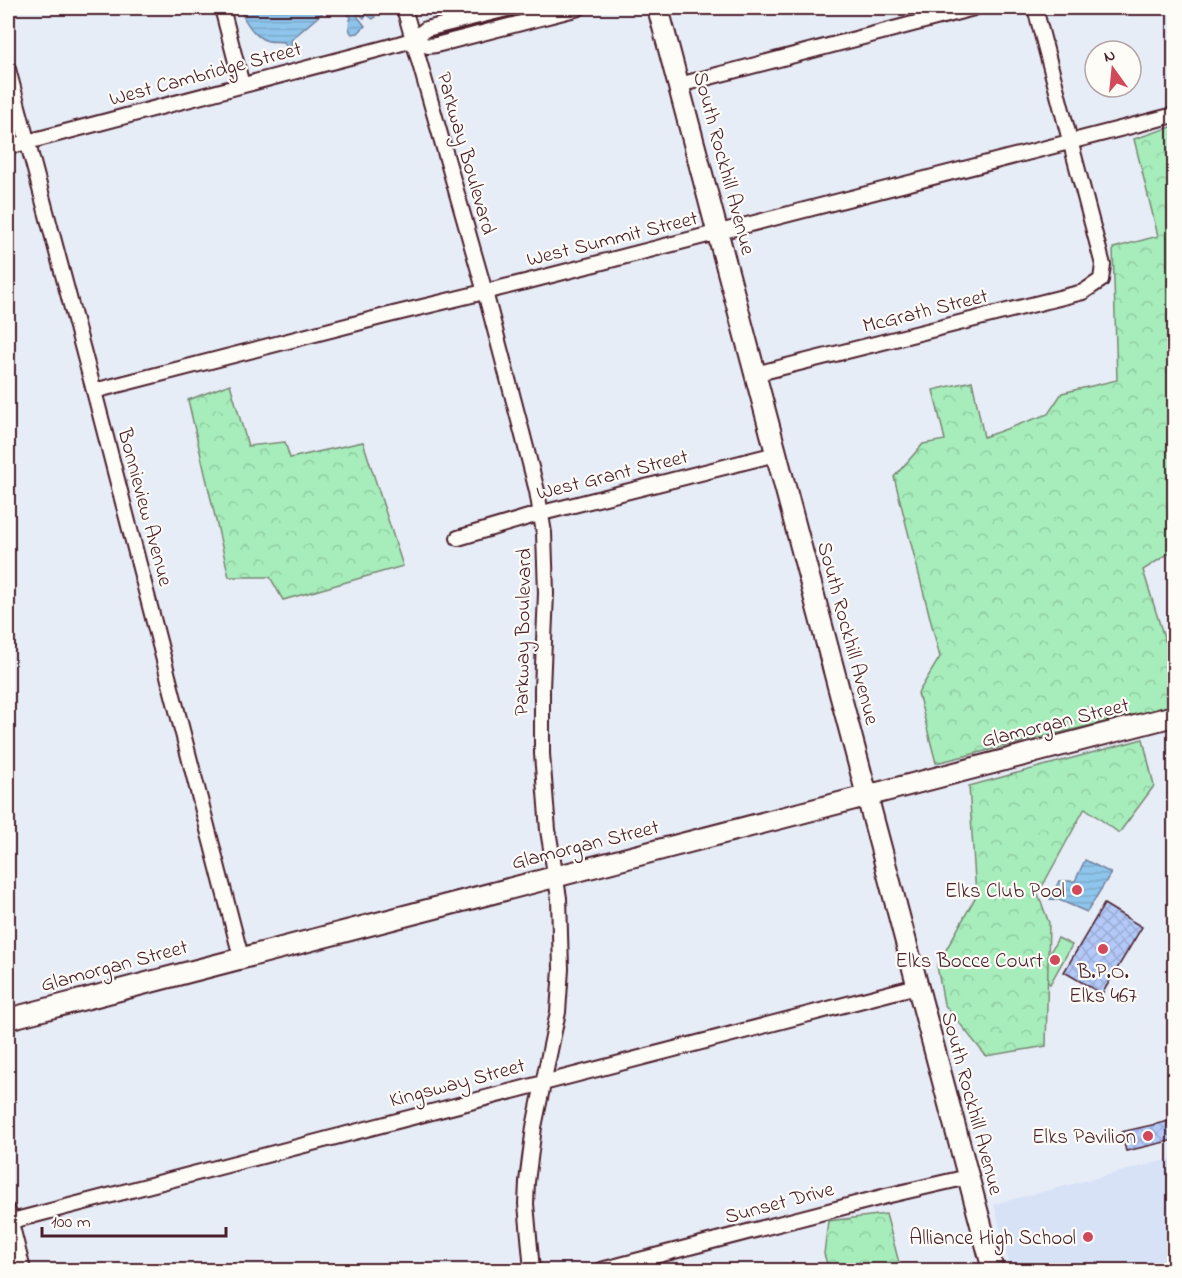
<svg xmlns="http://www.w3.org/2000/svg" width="1182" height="1278" font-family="'Indie Flower',sans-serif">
<defs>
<pattern id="forest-crowns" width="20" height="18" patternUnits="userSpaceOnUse" patternTransform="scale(1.5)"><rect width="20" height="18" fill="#a6edbb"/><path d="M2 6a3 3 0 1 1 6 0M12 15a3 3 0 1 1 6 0" fill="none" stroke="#90cba1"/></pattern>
<pattern id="water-rules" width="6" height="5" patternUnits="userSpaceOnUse" patternTransform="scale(1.5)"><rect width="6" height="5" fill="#8ec5ec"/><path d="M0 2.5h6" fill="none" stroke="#7ca9cb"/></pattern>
<pattern id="building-cross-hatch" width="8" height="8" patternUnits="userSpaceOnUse" patternTransform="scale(1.5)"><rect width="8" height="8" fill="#b3c9f8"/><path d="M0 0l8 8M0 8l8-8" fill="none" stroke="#9bacd5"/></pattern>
</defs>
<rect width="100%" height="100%" fill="#e7edf7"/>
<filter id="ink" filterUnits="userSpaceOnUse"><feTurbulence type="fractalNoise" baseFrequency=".0167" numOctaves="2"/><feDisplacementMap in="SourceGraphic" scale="12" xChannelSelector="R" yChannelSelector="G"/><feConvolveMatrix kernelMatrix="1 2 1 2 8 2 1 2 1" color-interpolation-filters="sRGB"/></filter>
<g filter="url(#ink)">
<path fill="#d7e2f7" d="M1174 1158V1270H1011L994 1204Z"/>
<path fill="#a6edbb" stroke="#788673" stroke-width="1.5" d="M1058 938 1072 945 1050 984 1038 974Z"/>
<path fill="url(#forest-crowns)" stroke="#788673" stroke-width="1.5" d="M1174 126V550L1143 570 1165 641H1174V705L936 763 918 693 940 657 894 477 923 444 945 440 933 390 972 381 984 437 1048 414 1062 393 1117 380 1113 248 1158 236 1134 139Z
M230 384 248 446 285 442 290 458 363 442 403 566 283 600 270 577H229L188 400Z
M1143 739 1154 786 1119 833 1085 808 1038 894 1049 923 1046 1046 986 1056 944 1004 937 966 976 896 969 786Z
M886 1214 901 1270H829L824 1254 828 1221Z"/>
<path fill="url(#water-rules)" stroke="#73839f" stroke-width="1.5" d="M239 8H328L292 39 291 46H286L284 42C279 41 273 42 268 41 254 38 244 19 239 8Z
M348 8C359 7 367 8 375 17L373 19 366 14 364 18 358 13V17L365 26 358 33 352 34C348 30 349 22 351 17L347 14Z
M1085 860 1111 873 1087 912 1059 900 1050 899 1059 881H1075Z"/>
<path fill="url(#building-cross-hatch)" stroke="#4a1f2b" stroke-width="1.5" d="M1104 904 1142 927 1102 994 1064 972Z
M1174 1120V1140L1126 1151 1121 1132Z"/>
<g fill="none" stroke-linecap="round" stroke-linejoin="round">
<g stroke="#4a1f2b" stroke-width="18">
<path id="street" d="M222 8 242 85
M404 8 485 292 522 432 537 491 544 533 546 593 542 689V754L548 830 559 898 561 969 558 1012 534 1127 527 1182 526 1204 532 1270
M412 40 428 46 436 45 579 8
M8 69 94 391 241 957
M679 85 974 8
M8 147 388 47 412 40 426 29 511 8
M755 374 1083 292 1101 280 1103 265 1035 8
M94 391 385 316 525 282 1174 115
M458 538 542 513 776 454
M8 1211 23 1270
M8 1222 917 986
M601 1270 890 1195 968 1177"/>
</g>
<g stroke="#4a1f2b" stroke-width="24">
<path id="secondary" d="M658 8 993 1270
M8 1019 1174 716"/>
</g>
<use href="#street" stroke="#fdfcf7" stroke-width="14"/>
<use href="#secondary" stroke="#fdfcf7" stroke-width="20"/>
</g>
</g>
<g fill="#d1495b" stroke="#fdfcf7" stroke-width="2">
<circle cx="1077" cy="890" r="6"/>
<circle cx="1103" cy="949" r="6"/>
<circle cx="1055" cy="960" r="6"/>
<circle cx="1148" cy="1136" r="6"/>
<circle cx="1088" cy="1237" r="6"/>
</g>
<g text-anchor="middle" stroke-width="4.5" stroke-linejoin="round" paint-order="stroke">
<g font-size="21" fill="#4a1f2b" stroke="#fdfcf7">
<text transform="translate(205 73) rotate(-15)" y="7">West Cambridge Street</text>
<text transform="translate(467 153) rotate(74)" y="7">Parkway Boulevard</text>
<text transform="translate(725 163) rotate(75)" y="7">South Rockhill Avenue</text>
<text transform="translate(612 238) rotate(-14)" y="7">West Summit Street</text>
<text transform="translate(925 310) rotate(-14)" y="7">McGrath Street</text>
<text transform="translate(612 474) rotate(-14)" y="7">West Grant Street</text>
<text transform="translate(146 507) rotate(75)" y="7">Bonnieview Avenue</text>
<text transform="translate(522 632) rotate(-89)" y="7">Parkway Boulevard</text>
<text transform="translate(849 633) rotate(75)" y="7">South Rockhill Avenue</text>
<text transform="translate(1055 722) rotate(-14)" y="7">Glamorgan Street</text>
<text transform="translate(585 844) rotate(-14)" y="7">Glamorgan Street</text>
<text transform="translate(114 965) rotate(-15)" y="7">Glamorgan Street</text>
<text transform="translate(457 1082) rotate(-15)" y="7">Kingsway Street</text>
<text transform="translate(973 1103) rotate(75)" y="7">South Rockhill Avenue</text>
<text transform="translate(779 1202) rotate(-15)" y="7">Sunset Drive</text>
</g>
<g font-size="21" fill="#4a1f2b" stroke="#fdfcf7" text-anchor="end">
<text x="1065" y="897">Elks Club Pool</text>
<text x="1043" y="967">Elks Bocce Court</text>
<text x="1103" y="978" text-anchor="middle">B.P.O.<tspan x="1103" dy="24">Elks 467</tspan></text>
<text x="1136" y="1143">Elks Pavilion</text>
<text x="1076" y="1244">Alliance High School</text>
</g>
</g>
<rect width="1182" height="1278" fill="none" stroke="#fdfcf7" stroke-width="30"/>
<rect x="15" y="15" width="1152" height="1248" fill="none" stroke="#4a1f2b" stroke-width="2" filter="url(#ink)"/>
<g transform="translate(1113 69) rotate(345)"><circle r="28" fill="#fdfcf7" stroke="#b5a4a5" stroke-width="1.5"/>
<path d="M0-4.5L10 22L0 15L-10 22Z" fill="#d1495b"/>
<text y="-9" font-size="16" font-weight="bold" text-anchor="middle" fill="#4a1f2b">N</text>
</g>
<path d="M42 1227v9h184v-9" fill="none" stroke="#4a1f2b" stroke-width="3"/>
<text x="51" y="1227" font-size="18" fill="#4a1f2b" stroke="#fdfcf7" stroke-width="4.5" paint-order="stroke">100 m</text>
</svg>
